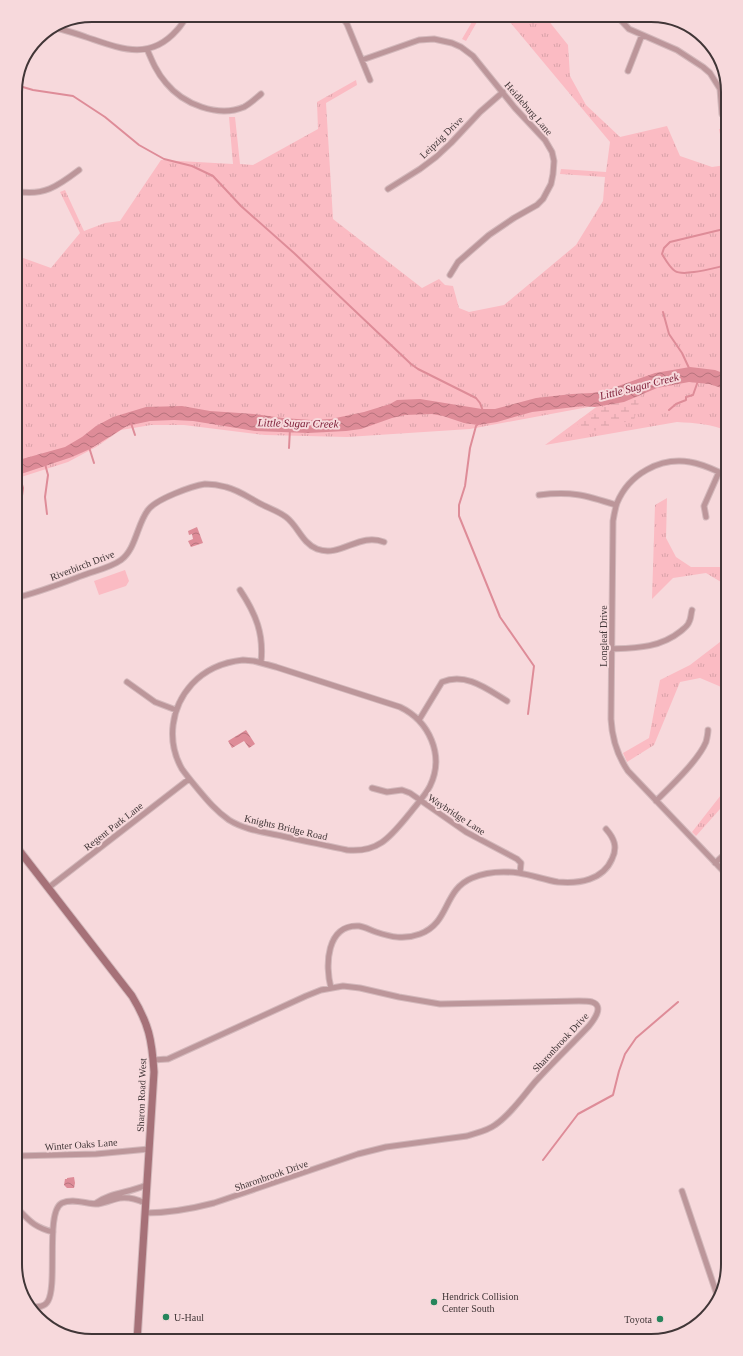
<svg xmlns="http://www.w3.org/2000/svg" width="743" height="1356" font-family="'Times New Roman',serif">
<defs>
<pattern id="grass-tufts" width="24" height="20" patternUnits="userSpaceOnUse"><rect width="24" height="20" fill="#fbbbc3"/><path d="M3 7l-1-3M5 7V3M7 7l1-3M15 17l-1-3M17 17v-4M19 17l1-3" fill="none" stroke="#d8a1a8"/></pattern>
<pattern id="wetland-marsh" width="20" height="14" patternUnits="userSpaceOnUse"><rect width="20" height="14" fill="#fbbbc3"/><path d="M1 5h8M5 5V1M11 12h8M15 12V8" fill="none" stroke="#d8a1a8"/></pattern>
<pattern id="water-waves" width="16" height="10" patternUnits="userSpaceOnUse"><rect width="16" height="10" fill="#de8c98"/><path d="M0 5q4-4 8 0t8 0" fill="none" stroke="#b6737d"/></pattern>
</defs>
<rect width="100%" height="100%" fill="#f7d9dc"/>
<path fill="url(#grass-tufts)" d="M476 15H481L466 41 462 39Z
M504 15H544L568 45 570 76 586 105 620 137 667 126 680 156 712 167 726 165 719 129H727L728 134V431C711 424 695 423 677 422L545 445 599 405 470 429 347 437 265 435 184 425H151L121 430 96 447 68 462 15 479V255L51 268 80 233 60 192 65 190 84 231 105 223 120 221 161 160 233 164 229 117H235L240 164 253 165 318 129 317 102 356 80 357 85 326 103 333 219 422 288 439 279 445 285 453 286 459 308 469 312 504 305 576 245 603 201 605 177 560 174 561 169 606 172 610 142Z
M667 498 666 538 676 557 691 567H728V588L726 585 706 573 673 578 652 599 655 505Z
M728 634V692L719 686 700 678 680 682 654 745 627 762 623 753 649 738 660 680 690 665 720 642Z
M728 786V800L696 836 692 832Z"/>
<path fill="url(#wetland-marsh)" d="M641 395 634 420 620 423 613 427 599 431 580 429C570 418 591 415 598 411 601 410 602 407 604 406 609 403 617 403 623 402 629 401 635 398 641 395Z"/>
<path fill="#fbbbc3" d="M125 570 129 581 126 586 99 595 94 581Z"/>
<path fill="url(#water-waves)" d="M690 367 715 370 728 375V390L709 384 689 382 657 388 624 402 595 407 583 406 532 412 497 422 478 425 464 423 443 416 432 414 405 415 392 418 361 429 346 431 308 433 255 431 193 421 174 420 150 421 127 426 90 449 72 457 15 476V461L65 447 82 437 96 426 113 417 146 407 182 406 210 411 254 414 283 418 311 420 331 419 364 412 390 404 397 400 420 399 482 409H495L536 398 572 394 592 393 604 391 655 373Z
M197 527 203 543 191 547 188 541 193 539 192 534 189 535 188 531Z
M246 730 255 744 249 748 244 741 232 748 228 741Z
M74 1177 75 1183 74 1188H67L64 1185 65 1179H67V1178Z"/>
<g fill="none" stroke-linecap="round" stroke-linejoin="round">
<path stroke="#de8c98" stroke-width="2" d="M16 85 33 90 73 96 105 117 139 145 164 159 192 166 213 176 241 206 294 253 411 364 418 369 476 398 480 403 483 411
M728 265C717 267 684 277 675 271 670 268 665 259 662 254L664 248 670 242 728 228
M663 312 669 334 682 353 689 368
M669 410 676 404 686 400V397L693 395 698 381
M131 423 135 435
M479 423 476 426 470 448 465 486 459 505V516L500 617 534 666 528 714
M89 447 94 463
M289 448 290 429
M45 464 48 475 45 497 47 514
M19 474 23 488 22 496
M543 1160 578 1114 613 1095 619 1071 625 1054 636 1038 678 1002"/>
<g stroke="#d3b8bb" stroke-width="7">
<path id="street" d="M341 15 347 24 370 80
M616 15 629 29 677 50 703 67 710 73 720 89 722 114
M53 27C64 30 75 33 86 37 119 48 149 62 177 30 181 26 184 20 188 15
M147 49C152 61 157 73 166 83 183 104 218 118 244 107 250 104 255 99 261 94
M362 60 419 40 434 39 452 43 461 47 473 56 515 108 545 140 552 152 554 161 553 174 551 184 543 199 537 205 514 218 489 235 458 262 450 275
M628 71 642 35
M388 189 420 169 436 157 451 143 480 112 503 92
M15 191C43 197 58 186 79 170
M539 495C571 491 585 495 616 505
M706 517 704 506 719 472
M240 590C256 614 264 634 261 662
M15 598C37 593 60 584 81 576 94 571 110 568 121 560 136 549 137 524 148 510 156 499 192 486 205 484 213 484 219 485 226 487 238 490 248 497 259 503 268 508 278 511 286 517 298 526 302 543 317 549 341 558 359 532 384 542
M611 649C636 648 660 648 681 631 683 629 688 626 689 622 691 619 691 613 692 610
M243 660 254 661 276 667 400 707C429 721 445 755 430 786 425 796 416 805 410 813 391 836 379 853 347 850 325 845 303 841 282 836 264 832 245 830 229 820 216 811 207 800 197 788 192 782 187 776 182 769 166 741 171 707 192 684 206 669 224 662 243 660Z
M127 682 155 702 176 710
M419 720 442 682C466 672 487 689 507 701
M372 788 387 792 402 790 410 793 466 832 517 859 521 863 520 873
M656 801C670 787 698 761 706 742 707 738 708 734 708 730
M715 863 728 851
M728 876 628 771C617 755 612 738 611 719L613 521C614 515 615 509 617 503 629 474 660 457 690 462 704 464 716 471 728 476
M48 888 189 779
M331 988C325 966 326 924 359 926 365 927 370 930 376 932 391 937 404 940 420 934 450 923 443 890 472 878 486 872 504 871 519 873 532 875 545 880 558 882 579 884 603 880 612 859 618 847 614 838 606 829
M15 1156 96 1154 149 1149
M682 1191 718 1298
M96 1203C111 1192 130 1193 146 1185
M15 1206C29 1220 33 1227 53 1232
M145 1213C169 1213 191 1209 214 1203L358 1154 386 1147 467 1136C476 1133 487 1131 495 1125 511 1114 523 1096 535 1082 552 1063 571 1045 589 1026 593 1021 605 1006 592 1002 588 1001 583 1001 579 1001L440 1004 399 997 360 988 343 986 321 990 306 996 168 1059 153 1060
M32 1307C38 1307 45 1307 48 1301 58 1284 45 1211 62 1203 73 1198 86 1204 98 1204 104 1203 109 1201 116 1199 126 1196 136 1199 145 1203"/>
</g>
<g stroke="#d3b8bb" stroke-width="9">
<path id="secondary" d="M15 845 132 996C149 1024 152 1040 154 1072L137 1341"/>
</g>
<use href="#street" stroke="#bc969a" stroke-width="5"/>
<use href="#secondary" stroke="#a67178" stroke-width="7"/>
</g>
<g fill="#27855c" stroke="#f7d9dc" stroke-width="1.5">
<circle cx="434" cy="1302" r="4"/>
<circle cx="166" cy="1317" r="4"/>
<circle cx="660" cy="1319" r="4"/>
</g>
<g text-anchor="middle" stroke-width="4" stroke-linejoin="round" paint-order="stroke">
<g font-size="10" fill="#413637" stroke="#f7d9dc">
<text transform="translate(529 108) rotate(49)" y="4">Heidleburg Lane</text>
<text transform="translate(441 137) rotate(-44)" y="4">Leipzig Drive</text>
<text transform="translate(82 565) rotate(-21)" y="4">Riverbirch Drive</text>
<text transform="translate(603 636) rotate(-90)" y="4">Longleaf Drive</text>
<text transform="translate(457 814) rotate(33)" y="4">Waybridge Lane</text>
<text transform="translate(113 826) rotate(-38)" y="4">Regent Park Lane</text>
<text transform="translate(286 827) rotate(13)" y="4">Knights Bridge Road</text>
<text transform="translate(560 1042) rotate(-47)" y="4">Sharonbrook Drive</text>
<text transform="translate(141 1095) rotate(-88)" y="4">Sharon Road West</text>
<text transform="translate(81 1144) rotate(-4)" y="4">Winter Oaks Lane</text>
<text transform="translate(271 1175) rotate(-19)" y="4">Sharonbrook Drive</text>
</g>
<g font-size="10" fill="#413637" stroke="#f7d9dc" text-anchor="start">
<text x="442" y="1300">Hendrick Collision<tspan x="442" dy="12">Center South</tspan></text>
<text x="174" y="1321">U-Haul</text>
<text x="652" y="1323" text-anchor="end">Toyota</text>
</g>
<g font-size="11" font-style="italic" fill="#7b1a34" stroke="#f7d9dc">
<text transform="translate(639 386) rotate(-14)" y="4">Little Sugar Creek</text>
<text transform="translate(298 423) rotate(1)" y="4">Little Sugar Creek</text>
</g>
</g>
<path d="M0 0H743V1356H0ZM92 22H651A70 70 0 0 1 721 92V1264A70 70 0 0 1 651 1334H92A70 70 0 0 1 22 1264V92A70 70 0 0 1 92 22Z" fill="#f7d9dc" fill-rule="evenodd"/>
<path fill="none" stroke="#413637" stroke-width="2" d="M92 22H651A70 70 0 0 1 721 92V1264A70 70 0 0 1 651 1334H92A70 70 0 0 1 22 1264V92A70 70 0 0 1 92 22Z"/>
</svg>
